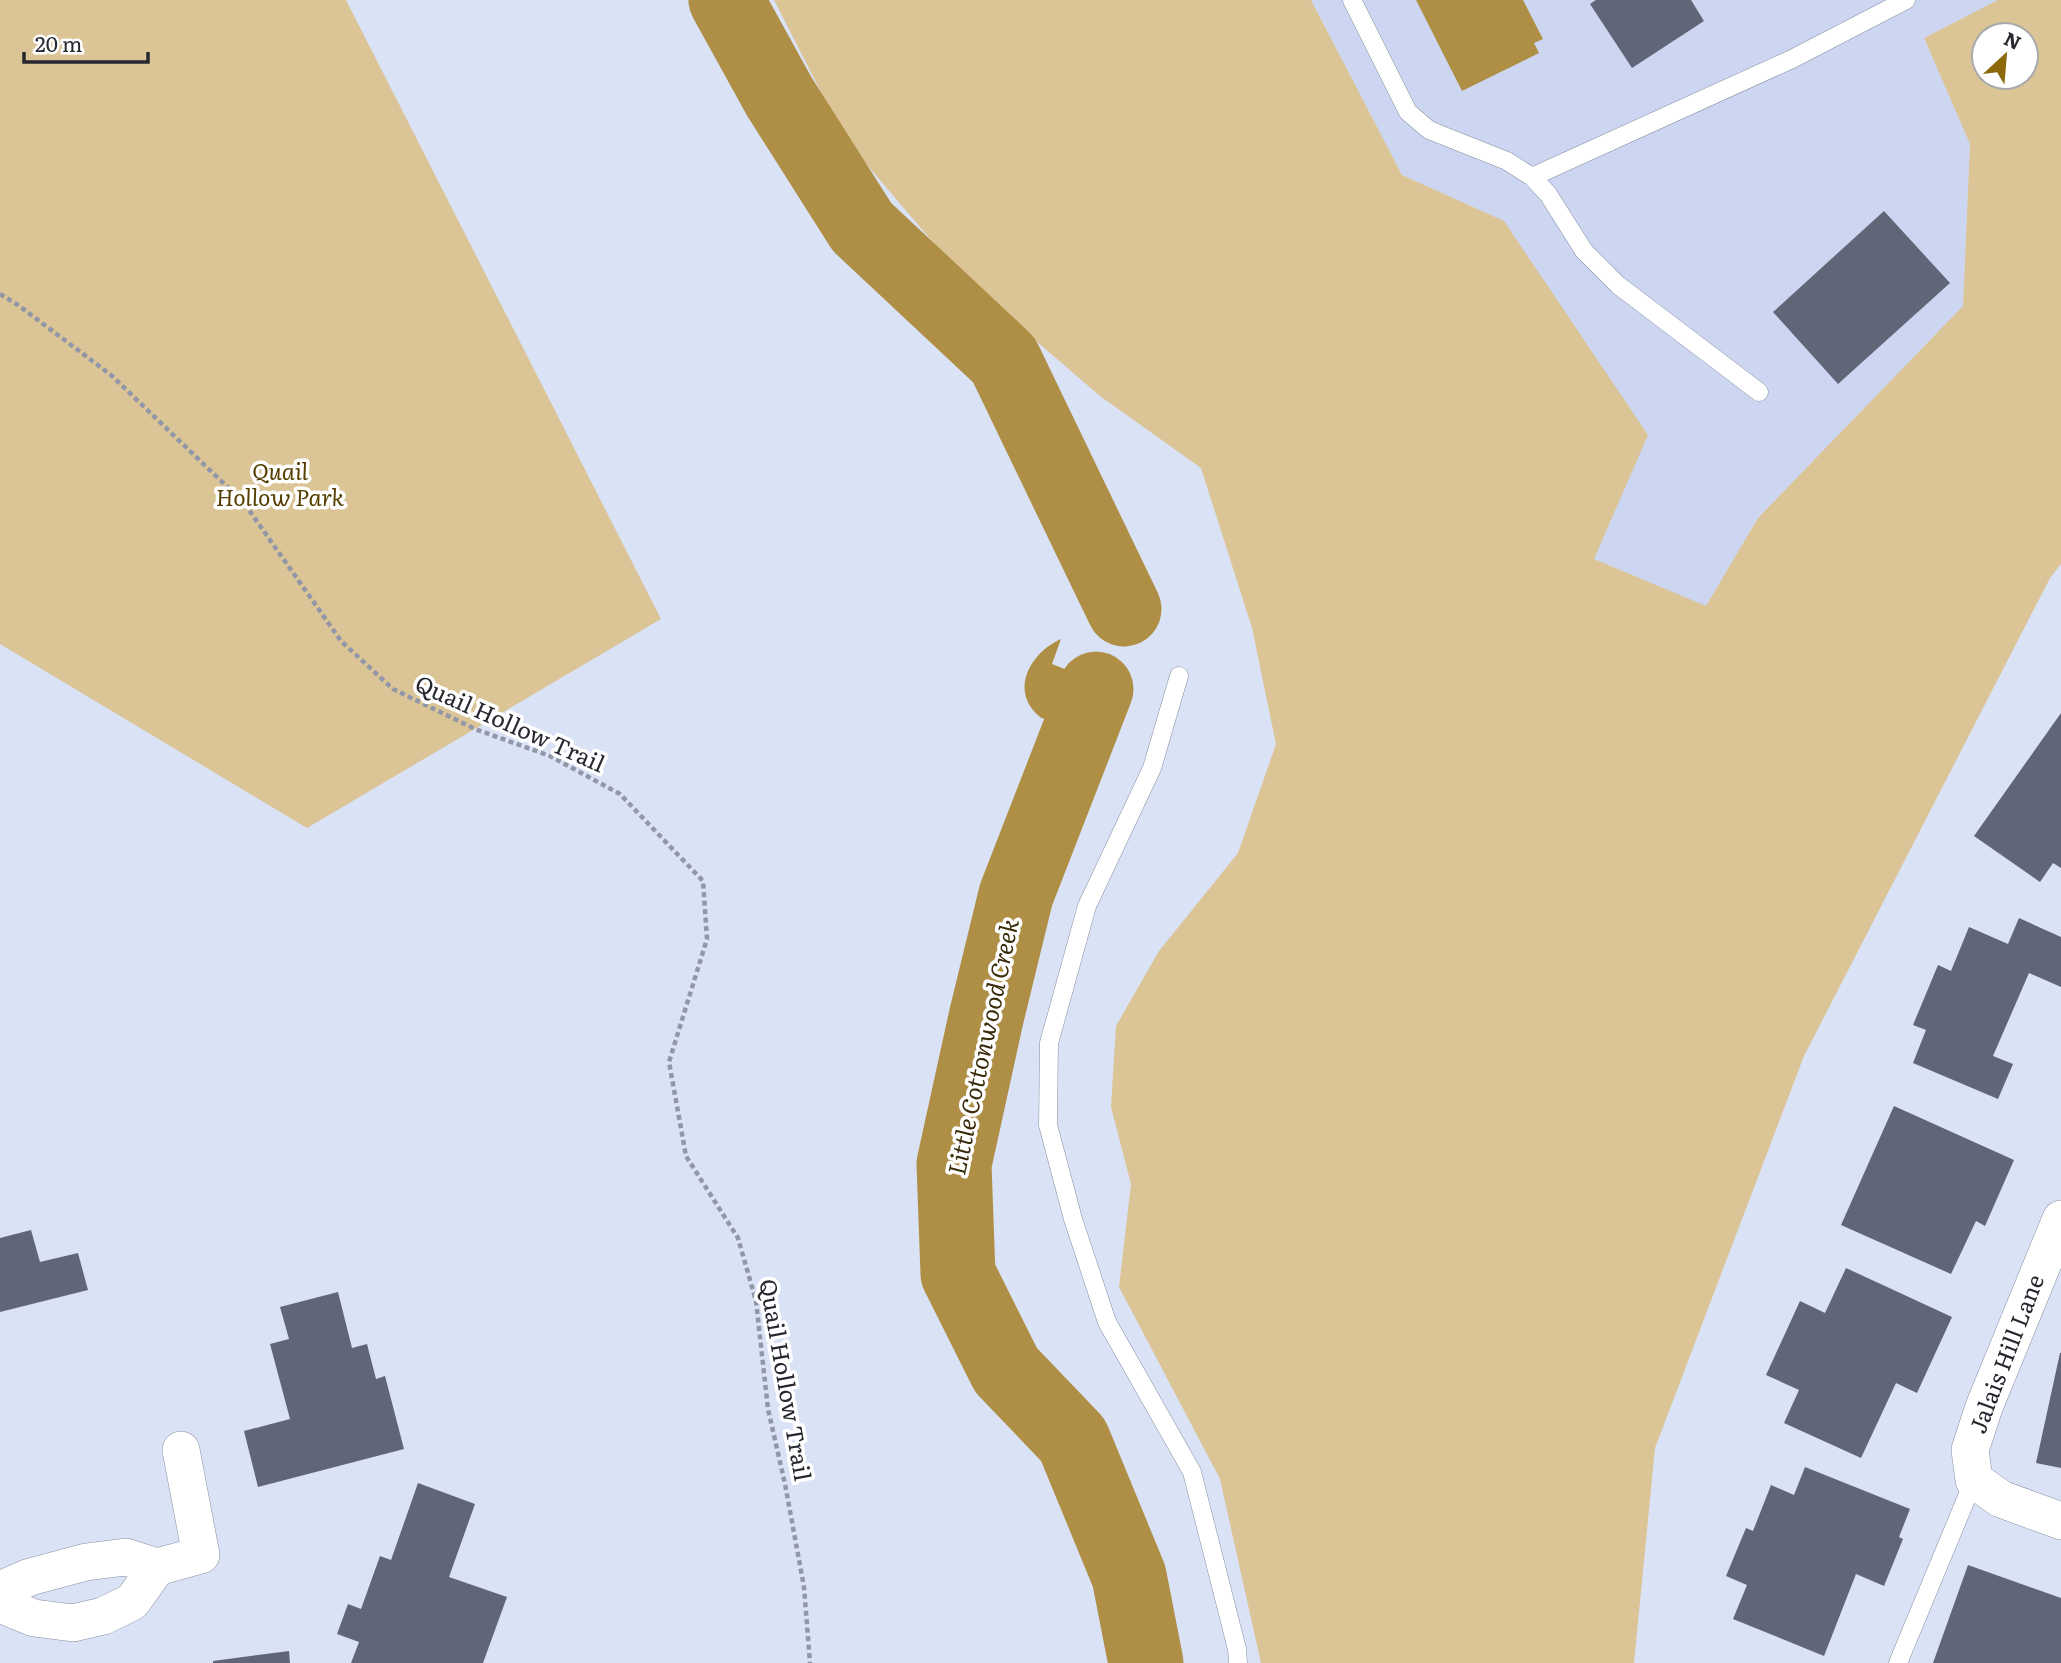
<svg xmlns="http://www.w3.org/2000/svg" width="2061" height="1663" font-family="Literata,serif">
<rect width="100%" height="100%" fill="#dae2f6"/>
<path fill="#ccd6f1" d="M1311 0H1998L1924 38 1970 144 1963 306 1758 518 1706 607 1594 559 1504 221 1402 175Z"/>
<path fill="#dbc496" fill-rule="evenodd" d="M0 0H346L661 619 307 828 0 644Z
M774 0H1311L1402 175 1504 221 1648 435 1594 559 1706 606 1758 518 1963 306 1970 144 1924 38 1998 0H2061V564L2050 578 1804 1056 1655 1448 1634 1663H1261L1220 1479 1119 1287 1131 1184 1111 1107 1116 1026 1159 951 1238 853 1276 744 1252 628 1201 468 1100 396 965 280 845 139ZM2026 35V77H1984V35Z"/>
<path fill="#af8f46" d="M1416 0H1523L1543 39 1534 43 1539 53 1462 91Z
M1061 639 1052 664 1072 672 1070 681 1111 700 1097 735C1087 732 1044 720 1040 717 1008 691 1031 652 1061 639Z"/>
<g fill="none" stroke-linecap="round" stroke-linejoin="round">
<path stroke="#af8f46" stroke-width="75" d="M726 0 779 96 862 227 1004 360 1124 609
M1096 689 1016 895 986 1018 954 1164 958 1274 1006 1370 1073 1440 1129 1576 1146 1663"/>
</g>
<path fill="#606678" d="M1596 0H1691L1704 21 1632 68 1590 4Z
M1884 211 1950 283 1838 384 1773 312Z
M2061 713V868L2053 863 2040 882 1974 836Z
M2019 918 2061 937V987L2029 973 1993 1056 2013 1064 1998 1099 1913 1063 1926 1030 1913 1025 1938 965 1951 971 1969 927 2008 944Z
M1894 1106 2014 1160 1985 1226 1976 1221 1951 1274 1841 1225Z
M31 1230 40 1262 78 1253 88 1290 0 1312V1238Z
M1846 1268 1952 1317 1917 1393 1896 1383 1861 1458 1784 1423 1799 1390 1766 1375 1800 1301 1825 1313Z
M338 1292 352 1348 367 1344 376 1379 385 1376 404 1449 258 1487 244 1431 290 1419 270 1344 289 1339 280 1307Z
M2060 1353H2061V1468L2036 1463Z
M1805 1467 1910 1509 1899 1537 1903 1539 1884 1586 1856 1574 1824 1656 1733 1619 1747 1585 1726 1576 1746 1528 1753 1531 1771 1485 1794 1495Z
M418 1483 475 1504 449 1577 507 1597 483 1663H351L359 1642 337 1634 348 1604 361 1609 380 1556 391 1560Z
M1968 1565 2061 1598V1663H1933Z
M289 1651 290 1663H213V1661Z"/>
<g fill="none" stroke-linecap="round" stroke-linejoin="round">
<g stroke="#888fa1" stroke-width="19">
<path id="service" d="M1352 0 1408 112 1429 130 1507 161 1532 177 1548 194 1584 251 1618 285 1759 392
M1532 177 1792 59 1906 0
M1179 676 1152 768 1087 906 1049 1043 1048 1125 1073 1219 1107 1322 1192 1472 1237 1649 1238 1663
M1898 1663 1974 1480"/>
</g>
<g stroke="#888fa1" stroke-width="38">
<path id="minor" d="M2061 1219 1984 1407 1970 1450 1974 1480 2001 1499 2061 1521
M0 1590 30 1577 86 1562 126 1557 157 1567 201 1555 181 1450
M0 1604 34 1618 73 1623 103 1616 132 1602 157 1567"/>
</g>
<path stroke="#9197a6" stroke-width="4.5" stroke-dasharray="5 3.5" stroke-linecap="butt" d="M0 294 18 305 111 375 244 503 341 641 393 689 475 729 550 756 620 794 703 881 707 939 669 1062 686 1156 738 1238 756 1301 768 1409 785 1484 804 1587 810 1663"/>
<use href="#service" stroke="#fff" stroke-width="18"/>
<use href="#minor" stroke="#fff" stroke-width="37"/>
</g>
<g text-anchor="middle" stroke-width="7" stroke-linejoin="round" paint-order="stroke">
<g font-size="23" font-style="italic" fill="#563f01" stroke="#fff">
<text x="280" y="480">Quail<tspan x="280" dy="26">Hollow Park</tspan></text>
</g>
<g font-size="23" fill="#25282f" stroke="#fff">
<text transform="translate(510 724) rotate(24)" y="8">Quail Hollow Trail</text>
<text transform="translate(2007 1354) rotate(-69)" y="8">Jalais Hill Lane</text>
<text transform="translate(785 1380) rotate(80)" y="8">Quail Hollow Trail</text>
</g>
<g font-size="24" font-style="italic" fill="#3a2c0b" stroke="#fff">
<text transform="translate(984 1047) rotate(-78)" y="8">Little Cottonwood Creek</text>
</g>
</g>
<g transform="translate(2005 56) rotate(26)"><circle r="33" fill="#ffffff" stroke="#a8a9ac" stroke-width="2"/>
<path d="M0-5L12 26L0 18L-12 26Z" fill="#8c6a0c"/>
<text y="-10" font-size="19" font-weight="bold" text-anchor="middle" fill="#25282f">N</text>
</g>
<path d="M24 52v10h124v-10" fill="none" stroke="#25282f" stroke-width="3.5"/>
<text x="35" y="52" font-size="21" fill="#25282f" stroke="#ffffff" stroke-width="5" paint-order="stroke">20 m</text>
</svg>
